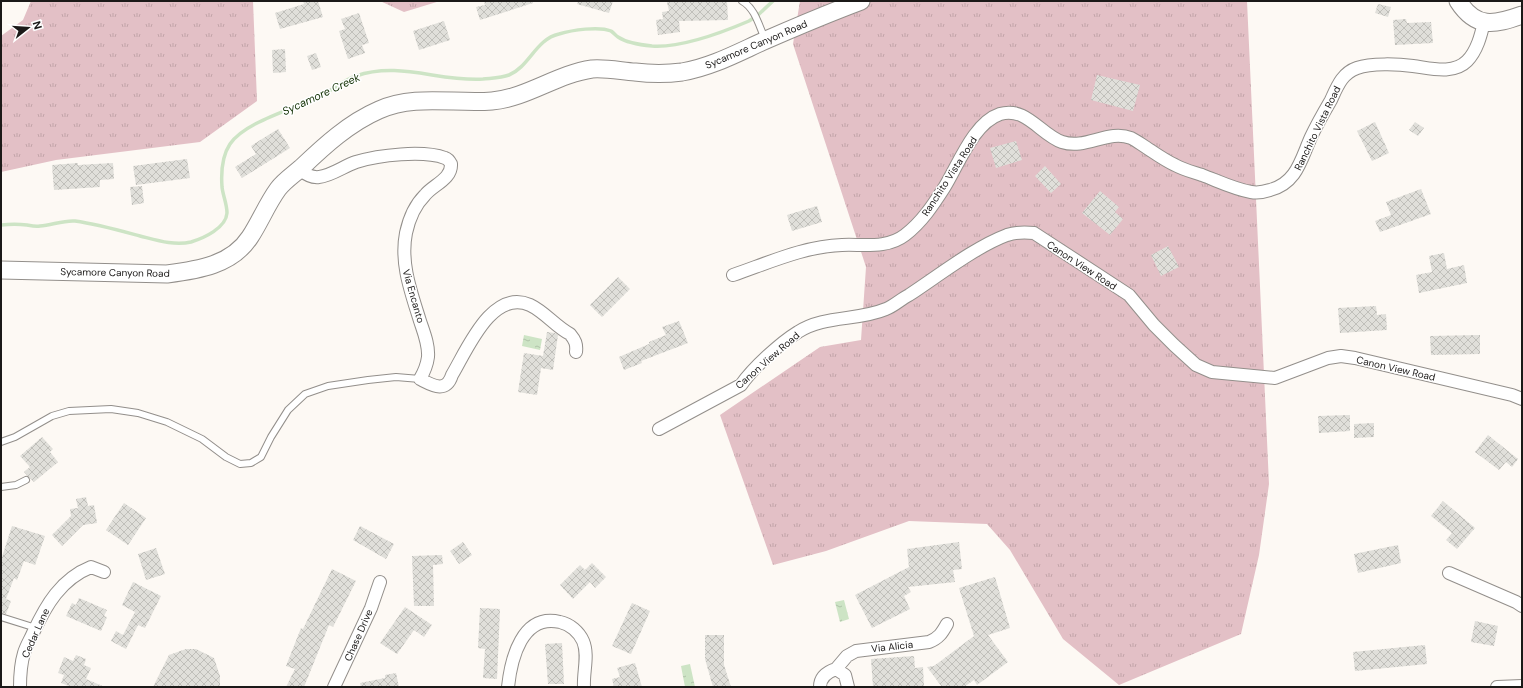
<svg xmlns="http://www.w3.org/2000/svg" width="1523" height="688" font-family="'DM Sans',sans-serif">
<defs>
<pattern id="grass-tufts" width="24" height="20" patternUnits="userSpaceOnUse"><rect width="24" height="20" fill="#e3c0c6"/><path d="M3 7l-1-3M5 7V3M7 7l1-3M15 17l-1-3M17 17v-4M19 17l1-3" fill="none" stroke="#c2a4a9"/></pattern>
<pattern id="water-ripples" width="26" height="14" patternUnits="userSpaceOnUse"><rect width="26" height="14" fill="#cde4c5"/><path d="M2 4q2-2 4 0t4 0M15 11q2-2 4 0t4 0" fill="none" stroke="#afc3a8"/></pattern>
<pattern id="building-cross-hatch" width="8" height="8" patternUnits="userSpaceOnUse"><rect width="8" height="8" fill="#e0dfda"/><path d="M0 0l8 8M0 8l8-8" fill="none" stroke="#c0bfba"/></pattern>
</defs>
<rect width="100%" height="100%" fill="#fdf9f4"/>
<path fill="url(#grass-tufts)" d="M31 1H253L257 101 200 142 56 160 1 172V36L23 20Z
M380 1H440L404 12Z
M800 1H1247L1269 484 1259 555 1241 634 1119 685 1063 639 1010 550 987 524 909 521 826 551 773 565 720 415 820 347 861 340 866 267 793 44Z"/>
<path fill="url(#water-ripples)" d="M524 335 542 339 540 350 522 346Z
M844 600 849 619 840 622 835 602Z
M690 664 695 687H685L681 666Z"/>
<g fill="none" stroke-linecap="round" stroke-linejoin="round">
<path stroke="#cde4c5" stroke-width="3.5" d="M1 225C10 224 19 224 27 225 32 226 36 227 40 226 52 225 64 220 75 221 97 224 118 230 140 236 156 240 174 246 191 242 204 238 226 228 227 213 227 204 223 196 222 187 221 173 222 156 230 144 245 121 298 108 322 95 334 89 344 80 356 76 399 61 440 82 483 79 492 78 501 78 509 75 529 67 536 39 559 34 572 30 599 26 611 31 614 33 615 35 618 37 627 43 641 45 652 46 682 48 721 33 749 21L758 15 773 1"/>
</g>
<path fill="url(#building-cross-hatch)" d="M303 1H318L323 17 280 29 275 13 304 4Z
M484 1H533V3L480 20 476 7 485 5Z
M578 1H613L609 13 577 4Z
M674 1H683V2L727 1 728 20 679 21 680 32 658 35 656 20 663 19 662 12 669 11 667 2Z
M1378 4 1391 7 1388 17 1375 13Z
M359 13 369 43 362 45 365 53 348 59 339 31 345 29 341 19Z
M1406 19 1407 23 1431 22 1433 43 1395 45 1393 20Z
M444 21 450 40 419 50 413 31Z
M285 49 286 72 273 73 272 50Z
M316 53 321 67 312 70 307 56Z
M1097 75 1140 85 1133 111 1091 100Z
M1375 122 1389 153 1372 161 1357 131Z
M1415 122 1424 128 1418 136 1409 130Z
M278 129 290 148 242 178 235 167 256 154 251 146Z
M1016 141 1022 160 996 168 990 148Z
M187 159 190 178 136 185 133 166Z
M78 163V165L113 163 114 179 100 180V187L54 190 52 165Z
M1045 166 1061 184 1051 193 1035 176Z
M142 186 144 203 132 205 130 187Z
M1421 189 1431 214 1380 232 1375 221 1391 215 1386 202Z
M1100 191 1119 207 1115 212 1123 219 1110 235 1082 213Z
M817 206 822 222 792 231 787 215Z
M1168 246 1179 267 1161 276 1151 255Z
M1444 253 1447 269 1464 265 1467 283 1419 293 1416 275 1432 272 1429 256Z
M618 277 630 289 602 317 590 305Z
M1376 306 1377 315 1386 314 1387 330 1340 333 1338 308Z
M679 321 688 343 641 361 642 363 624 370 619 357 649 344V342L666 335 662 327Z
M547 332 555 333 558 335 553 370 541 368 537 395 518 392 524 353 543 356Z
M1480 335V354L1431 355 1430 336Z
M1350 415V431L1319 433 1318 416Z
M1374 423V437L1354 438V424Z
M1488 435 1518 459 1512 467 1506 462 1499 470 1475 452Z
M42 437 53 449 50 452 58 462 34 482 24 472 30 467 20 456Z
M86 497 88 506 94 505 97 523 83 525 62 546 52 535 71 516 70 509 78 508 76 499Z
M1443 501 1475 528 1457 549 1446 540 1452 533 1431 516Z
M124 503 146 518 128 545 106 530Z
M12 526 45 536 35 565 24 561 17 580 14 578 6 599 11 601 6 614 1 613V560Z
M360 526 394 544 386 559 353 540Z
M463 542 472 555 459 564 450 551Z
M959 542 962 569 953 570 955 582 908 587 911 592 904 596 910 609 872 628 855 595 909 567 907 549Z
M1398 545 1401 563 1358 573 1354 554Z
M156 548 165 574 146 580 138 554Z
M442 555 443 564 433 565 434 606H414L412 556Z
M592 563 606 577 595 588 590 582 573 599 560 585 580 565 585 570Z
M332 569 356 581 333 627 329 625 304 687H286L295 669 286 666 301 628 303 629Z
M995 577 1010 628 988 635 1008 662 977 685 974 680 964 687H942L927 667 934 666 974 636 959 588Z
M133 582 161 596 145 628 138 625 126 649 111 641 116 631 123 635 135 612 122 605Z
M79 598 107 610 104 616 107 617 101 631 66 616 72 603 76 605Z
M632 603 650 611 631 654 612 646Z
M405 607 432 625 424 637 414 630 397 654 380 643Z
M480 608 500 609 497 679 483 678 485 649 478 648Z
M1475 621 1498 626 1494 646 1471 642Z
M705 635H724V665L731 687H713L705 659Z
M562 643 564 684H548L545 644Z
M1425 645 1427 664 1355 671 1353 652Z
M186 649H196L214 658 220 676V687H153L169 655Z
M76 655 86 659 84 665 91 668 86 679 105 687H71L61 683 64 675 58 673 64 657 73 661Z
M914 656 915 668 923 667 924 687H873L871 659Z
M635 663 642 687H614L612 679 620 677 617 668Z
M396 673 399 687H361L360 683 385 678V675Z"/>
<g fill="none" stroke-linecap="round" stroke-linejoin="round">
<g stroke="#938f8b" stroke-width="8">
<path id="service" d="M742 1C755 8 759 26 765 39
M1 442 15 437 52 416 69 411 111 409 138 413 167 422 202 439 226 457 240 464 251 463 261 457 271 437 288 410 305 394 328 386 368 380 396 377 420 379
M1 487 16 485 26 480
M1 617 36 628"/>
</g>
<g stroke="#938f8b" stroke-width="14">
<path id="minor" d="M299 169C305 174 311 178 319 177 331 176 344 166 356 162 379 155 423 150 445 158 448 159 450 162 451 164 452 179 433 185 425 195 415 205 409 219 406 233 400 263 411 292 420 321 424 333 429 345 428 357 427 365 424 372 420 379 432 385 446 394 452 375 467 350 492 288 530 305 545 312 556 327 570 334 575 340 577 344 576 352
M733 275C768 263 805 246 842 245 863 244 887 249 905 235 922 222 933 205 944 188 958 166 973 123 1000 114 1026 106 1041 135 1062 142 1086 150 1108 129 1131 138 1137 141 1142 145 1147 148 1156 154 1166 161 1175 165 1184 170 1193 172 1202 175 1218 181 1234 189 1251 192 1257 193 1264 192 1270 190 1297 183 1301 159 1311 137 1317 124 1324 112 1331 100 1337 87 1342 73 1357 68 1371 63 1398 64 1413 66 1430 68 1453 75 1467 61 1477 51 1481 35 1484 22
M659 429 741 385C753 368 780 343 798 332 824 315 858 321 886 309 894 306 901 299 909 295 938 276 975 247 1007 235 1016 232 1025 232 1034 233L1129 295 1154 325 1174 345 1196 365 1212 372 1275 378 1328 358 1341 356 1355 358 1512 395 1522 399
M1449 573 1516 602 1522 606
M836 669 847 656 856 651 929 642C939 638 942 633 947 624
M20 687C20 676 21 663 24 653 26 646 30 640 33 633 46 605 61 579 91 567L104 572
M334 687 371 608 380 582
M508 687C511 659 522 613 560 622 570 624 579 632 583 641 589 655 583 672 584 687
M820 687C820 677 827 672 836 669L845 675 848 687
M1497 687 1522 686"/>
</g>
<g stroke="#938f8b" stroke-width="19">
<path id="secondary" d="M1458 1C1476 29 1494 25 1522 15
M1 270 167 274C198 270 232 265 250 237 260 222 267 204 278 189 284 181 293 175 301 168 324 146 349 123 379 110 414 94 454 104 492 101 527 98 557 74 592 69 607 68 621 71 635 72 651 74 667 74 682 72 712 67 739 52 766 40 798 26 829 13 861 1"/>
</g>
<use href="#service" stroke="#fff" stroke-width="6"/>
<use href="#minor" stroke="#fff" stroke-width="12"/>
<use href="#secondary" stroke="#fff" stroke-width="17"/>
</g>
<g text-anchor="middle" stroke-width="3" stroke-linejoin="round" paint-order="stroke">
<g font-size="10" fill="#1b1918" stroke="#fff">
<text transform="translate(756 44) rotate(-23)" y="4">Sycamore Canyon Road</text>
<text transform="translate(1317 128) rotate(-64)" y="4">Ranchito Vista Road</text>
<text transform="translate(949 176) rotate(-57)" y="4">Ranchito Vista Road</text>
<text transform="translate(1082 265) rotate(33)" y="4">Canon View Road</text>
<text transform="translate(115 272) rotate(1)" y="4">Sycamore Canyon Road</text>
<text transform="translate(414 296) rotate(74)" y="4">Via Encanto</text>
<text transform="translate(767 360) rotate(-41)" y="4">Canon View Road</text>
<text transform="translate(1396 368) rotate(13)" y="4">Canon View Road</text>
<text transform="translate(35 633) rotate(-66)" y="4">Cedar Lane</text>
<text transform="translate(358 635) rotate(-66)" y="4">Chase Drive</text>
<text transform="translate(892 646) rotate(-6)" y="4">Via Alicia</text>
</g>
<g font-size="11" font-style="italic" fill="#133205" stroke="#fff">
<text transform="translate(321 94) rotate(-25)" y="4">Sycamore Creek</text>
</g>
</g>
<rect width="1523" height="688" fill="none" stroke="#1b1918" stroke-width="4"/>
<g transform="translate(28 28) rotate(73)" stroke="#ffffff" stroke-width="3" paint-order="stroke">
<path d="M0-3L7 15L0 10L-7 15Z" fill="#1b1918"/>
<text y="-6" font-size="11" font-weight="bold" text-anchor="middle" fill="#1b1918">N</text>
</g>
</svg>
